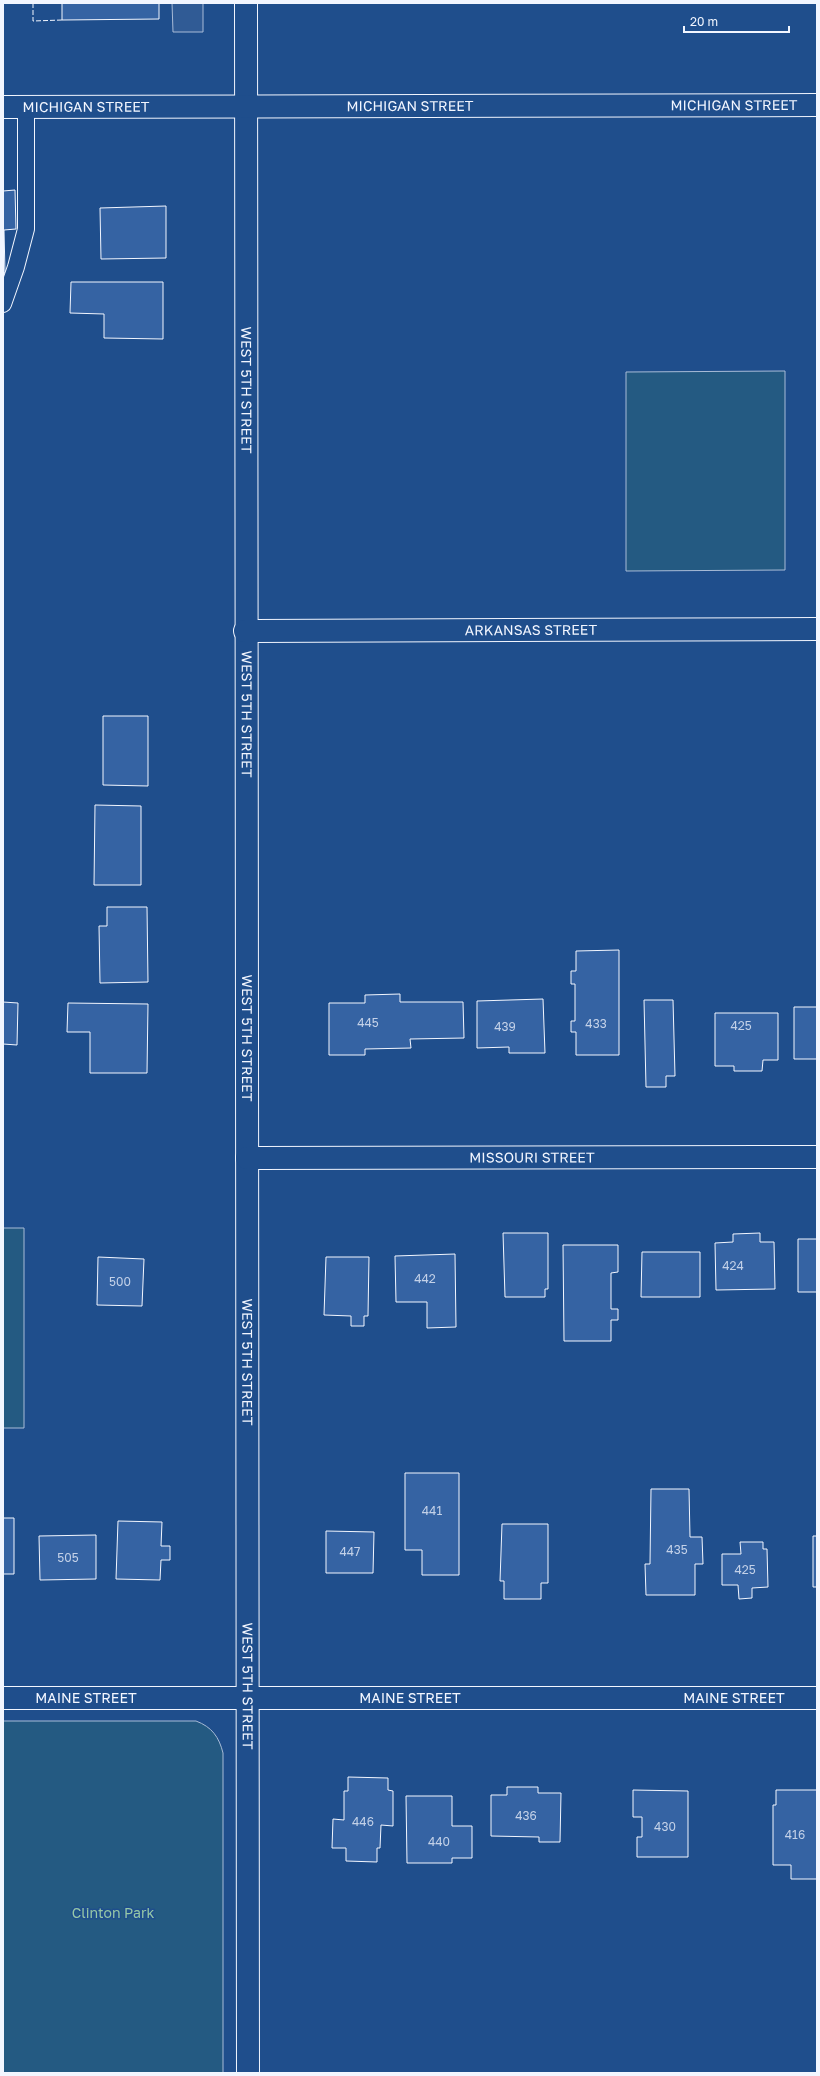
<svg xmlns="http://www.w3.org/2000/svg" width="820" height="2076" font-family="'Golos Text',sans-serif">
<rect width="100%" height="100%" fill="#1f4e8c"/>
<path fill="#245a82" stroke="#a8bbd7" d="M785 371V570L626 571V372Z
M24 1228V1428H3V1228Z
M3 1721H196C212 1727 219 1737 223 1753V2073H3Z"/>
<path fill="#305b95" stroke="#a8bbd7" d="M172 3H203V32H173Z"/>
<path fill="#3563a3" stroke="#f2f6ff" d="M62 3H159V19L62 20Z
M15 190 16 229 4 230 5 273H3V191Z
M166 206V258L101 259 100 208Z
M71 282H163V339L104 338V314L70 313Z
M103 716H148V786L103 785Z
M95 805 141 806V885H94Z
M107 907H147L148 982 100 983 99 926H107Z
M619 950V1055H576V1032H571V1021H575V984H571V971H576V951Z
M400 994V1002H463L464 1038 410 1039 411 1048 365 1049V1055H329V1003H365V995Z
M543 999 545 1053H509V1047L477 1048V1001Z
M644 1000H673L675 1076H666V1087H646Z
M3 1002 18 1003 17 1045 3 1044Z
M68 1003 148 1004 147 1073H90V1032H67Z
M794 1007H817V1059H794Z
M715 1013H778V1060H763L762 1071H734V1066H715Z
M503 1233H548V1289H545V1297H505Z
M760 1233V1242H774L775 1289 716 1290 715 1243 733 1242V1234Z
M798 1239H817V1292H798Z
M563 1245H618V1272L611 1273V1309H618V1320H611V1341H564Z
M642 1252H700V1297H641Z
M455 1254 456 1327 427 1328V1302H396L395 1256Z
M98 1257 144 1259 142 1306 97 1305Z
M326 1257H369L368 1316H364V1326H351V1316L324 1315Z
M405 1473H459V1575H422V1550H405Z
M651 1489H689L690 1537H702L703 1564H695V1595H646L645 1564H650Z
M3 1518H14V1574H3Z
M118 1521 162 1522 161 1546H170V1560H161L160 1580 116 1579Z
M502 1524H548V1583H541V1599H504V1581H500Z
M326 1531 374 1532 373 1573H326Z
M96 1535V1579L40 1580 39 1536Z
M813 1536H817V1602V1587H813Z
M740 1542H763V1549H767L768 1587 752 1588V1598L739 1599 738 1585H722V1554H741Z
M348 1777 388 1778V1790L393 1791V1826L381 1825 380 1848H377V1862L346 1861V1848H332L333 1819 344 1820V1791H348Z
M507 1787H538V1793H561L560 1842H539V1837L491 1836V1795H507Z
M633 1790 688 1791V1857H637V1837H642V1817H633Z
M776 1790H817V1879H791V1865H773V1805H776Z
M406 1796H452V1826H472V1858H452V1863H407Z"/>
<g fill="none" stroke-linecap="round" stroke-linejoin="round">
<g stroke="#f2f6ff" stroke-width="18">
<path id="lane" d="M3 304 16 267 26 229V107"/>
</g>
<g stroke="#f2f6ff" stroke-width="24">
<g id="street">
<path id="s1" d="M246 3 248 2073"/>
<path id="s2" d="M245 631 817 629"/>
<path id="s3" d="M247 1158 817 1157"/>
</g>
</g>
<g stroke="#f2f6ff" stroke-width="24">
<g id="secondary">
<path id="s4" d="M3 107 817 105"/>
<path id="s5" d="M3 1698H817"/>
</g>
</g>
<use href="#lane" stroke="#1f4e8c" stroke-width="16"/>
<use href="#street" stroke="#1f4e8c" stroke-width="22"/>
<use href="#secondary" stroke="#1f4e8c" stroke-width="22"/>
<path stroke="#f2f6ff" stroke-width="1" stroke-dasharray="5 2" stroke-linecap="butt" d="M33 3V21L62 20"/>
</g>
<g text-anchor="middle" stroke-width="3" stroke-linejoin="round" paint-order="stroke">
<g font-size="12" fill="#c3d1e8">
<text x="368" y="1027">445</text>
<text x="596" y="1028">433</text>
<text x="741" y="1030">425</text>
<text x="505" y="1031">439</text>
<text x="733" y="1270">424</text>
<text x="425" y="1283">442</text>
<text x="120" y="1286">500</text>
<text x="432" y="1515">441</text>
<text x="677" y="1554">435</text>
<text x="350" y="1556">447</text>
<text x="68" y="1562">505</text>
<text x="745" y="1574">425</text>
<text x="526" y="1820">436</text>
<text x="363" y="1826">446</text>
<text x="665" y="1831">430</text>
<text x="795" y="1839">416</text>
<text x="439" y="1846">440</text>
</g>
<g font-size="14" fill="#f2f6ff" stroke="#1f4e8c">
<text dy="5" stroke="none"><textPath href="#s4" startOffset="407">MICHIGAN STREET</textPath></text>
<text dy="5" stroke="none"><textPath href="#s4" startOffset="731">MICHIGAN STREET</textPath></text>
<text dy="5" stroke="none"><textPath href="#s4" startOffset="83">MICHIGAN STREET</textPath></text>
<text dy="5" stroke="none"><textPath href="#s1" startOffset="387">WEST 5TH STREET</textPath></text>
<text dy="5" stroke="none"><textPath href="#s2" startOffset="286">ARKANSAS STREET</textPath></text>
<text dy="5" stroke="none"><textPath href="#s1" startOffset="711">WEST 5TH STREET</textPath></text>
<text dy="5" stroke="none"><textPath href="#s1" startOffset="1035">WEST 5TH STREET</textPath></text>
<text dy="5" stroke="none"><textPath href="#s3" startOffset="285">MISSOURI STREET</textPath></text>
<text dy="5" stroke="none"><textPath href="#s1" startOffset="1359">WEST 5TH STREET</textPath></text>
<text dy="5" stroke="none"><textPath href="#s1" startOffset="1683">WEST 5TH STREET</textPath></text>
<text dy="5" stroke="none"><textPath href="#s5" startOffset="83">MAINE STREET</textPath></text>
<text dy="5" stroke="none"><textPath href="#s5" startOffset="407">MAINE STREET</textPath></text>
<text dy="5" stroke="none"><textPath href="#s5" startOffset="731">MAINE STREET</textPath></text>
</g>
<g font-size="14" fill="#97c8a6" stroke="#1f4e8c">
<text x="113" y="1918">Clinton Park</text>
</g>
</g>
<rect width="820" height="2076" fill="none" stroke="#f2f6ff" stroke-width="8"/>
<path d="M684 26v6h105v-6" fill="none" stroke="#f2f6ff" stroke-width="2"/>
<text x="690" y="26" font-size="12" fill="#f2f6ff" stroke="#1f4e8c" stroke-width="3" paint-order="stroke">20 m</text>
</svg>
